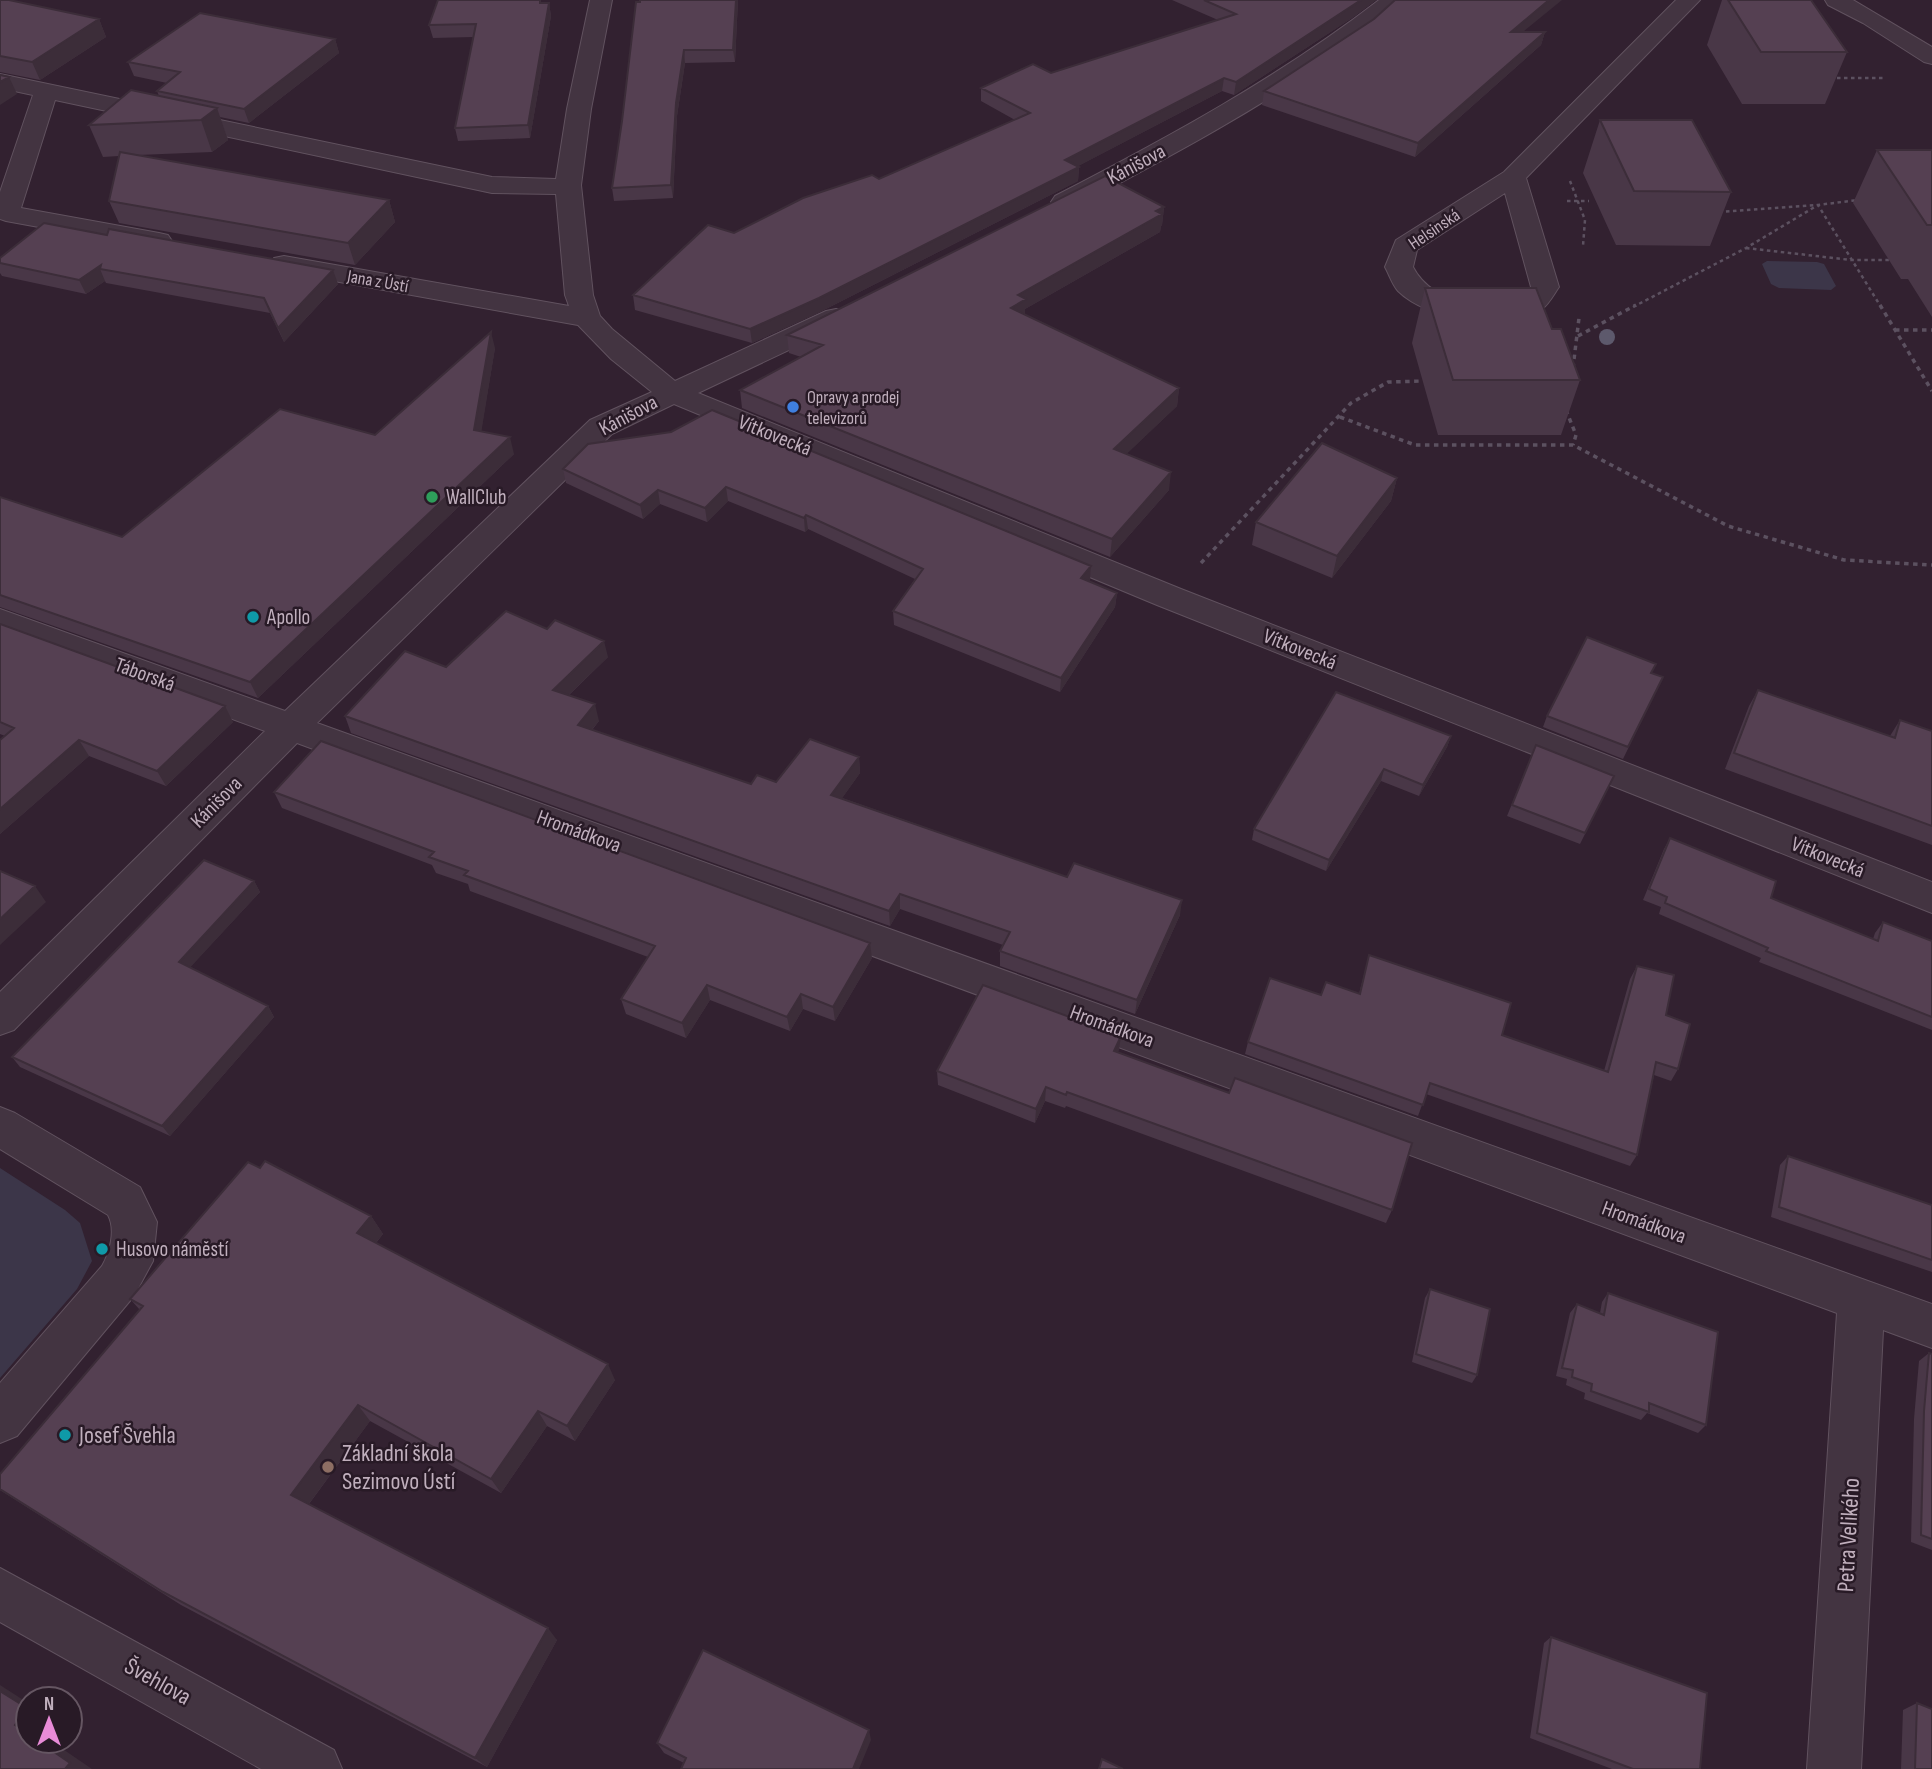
<svg xmlns="http://www.w3.org/2000/svg" width="1932" height="1769" font-family="'Sofia Sans Condensed',sans-serif">
<rect width="100%" height="100%" fill="#322130"/>
<path fill="#3c3649" d="M1767 261 1817 262 1824 264 1836 286 1831 290 1779 288 1771 284 1762 264Z
M0 1168 65 1210 80 1223 92 1261 77 1289 0 1378Z"/>
<g fill="none" stroke-linecap="round" stroke-linejoin="round">
<g stroke="#61525f" stroke-width="2">
<path id="minor" d="M590 0H612L591 109 581 185 593 295 600 316 612 329 675 381 826 311 836 309 846 311 850 317 846 323 698 393 1181 589 1932 882V913L1157 605 674 404 612 434 317 723 1932 1304V1348L1883 1330 1861 1769H1807L1837 1313 297 743 14 1030 0 1035V992L265 731 0 634V609L285 711 590 420 652 392 611 359 578 325 284 272 274 270 270 264 274 258 284 256 569 306 565 295 556 194 492 193 55 100 21 208 159 233 168 235 172 241 168 247 159 249 6 221 0 219V192L33 95 0 88V74L492 177 556 179 567 109Z
M1379 0H1404C1391 19 1364 34 1346 47 1260 109 1167 158 1073 208L1064 210 1055 208 1051 202 1055 196C1167 138 1278 78 1379 0Z
M1676 0H1700L1526 178 1559 287C1554 294 1549 304 1542 309 1510 337 1426 319 1398 291 1392 284 1389 274 1385 267L1396 240 1504 172ZM1505 193 1531 287C1503 324 1432 305 1413 267L1417 250Z
M1825 0H1853L1932 47V64L1924 62 1863 23 1828 5Z
M0 1107 15 1113 140 1187 157 1222 153 1261 134 1296 17 1436 0 1443V1383L102 1266C110 1252 116 1230 108 1215L0 1149Z
M0 1568 334 1750 342 1769H261L0 1622Z"/>
</g>
<path stroke="#5c5160" stroke-width="2.5" stroke-dasharray="3.5 3.5" stroke-linecap="butt" d="M1830 78H1885
M1570 181 1585 220 1583 246
M1567 201H1589
M1719 212 1818 205 1881 307
M1746 248 1851 260H1889
M1633 307 1746 248 1818 205 1858 200"/>
<path stroke="#5c5160" stroke-width="3.5" stroke-dasharray="4.5 4.5" stroke-linecap="butt" d="M1880 305 1932 391
M1895 330H1932
M1578 336 1636 305
M1573 368 1579 318
M1566 410 1576 435 1573 445
M1340 417 1415 445H1573L1728 526 1844 560 1932 565
M1201 563 1351 403 1388 382 1423 381"/>
<use href="#minor" fill="#433441" fill-rule="evenodd"/>
</g>
<circle fill="#5d596c" cx="1607" cy="337" r="8"/>
<path fill="#493747" d="M0 0 99 19 106 37 40 80 0 72Z
M640 0H738L735 62 685 63 677 116 673 198 614 201 612 188Z
M1172 0H1376L1352 18 1234 95 1222 91 1078 166 1079 167 1078 181 820 312 752 343 635 310 633 295 734 233 879 179 1015 120 981 101V88L1051 73 1218 20Z
M1722 0H1811L1847 52 1825 104H1742L1707 45Z
M541 3H549L551 16 530 138 458 141 455 128 473 37 433 38 429 25Z
M1374 19 1524 32H1545L1541 45 1415 157 1262 105 1264 91Z
M335 39 339 53 249 123 220 117 228 140 212 152 138 155 389 200 395 222 355 265 119 223 109 201 119 156 103 157 89 125 159 96 157 91 167 83 134 76 128 62Z
M1600 120 1731 192 1710 246 1616 245 1583 173Z
M1877 150H1932V317L1908 279H1901L1853 203Z
M1164 207 1162 225 1161 226 1160 232 1025 309V315L1179 388 1177 406 1126 454 1169 490 1110 557 742 408 740 390 801 357 789 353 787 335Z
M0 258 338 284 284 342 270 313 106 283 105 281 86 294 2 276 0 273Z
M1425 288 1552 329 1580 380 1561 435H1438L1412 343Z
M495 348 481 431 514 454 258 698 0 607V497L122 537 375 435Z
M588 444 1091 566 1090 580 1089 581 1117 593 1115 607 1060 692 894 625 893 611 915 579 808 529 805 532 728 501 707 522 660 504 643 519 566 483 563 469Z
M1397 478 1391 501 1332 578 1252 545 1256 522Z
M0 624 233 722 166 786 89 756 0 834V740L5 736 0 734Z
M547 629 608 657 569 695 599 721 592 730 751 784 776 782 859 757 860 773 842 798 1067 877 1180 915 1135 1014 1000 966V951L1003 945 900 909 890 926 351 733 345 716 446 667Z
M1652 673 1663 677 1623 759 1543 727 1547 716Z
M1758 690 1890 736 1900 720 1932 731V845L1725 769 1749 706Z
M1451 736 1447 747 1419 796 1381 781 1326 871 1252 840 1254 829Z
M1536 745 1614 776 1580 844 1507 816Z
M274 792 872 958 835 1021 803 1009 790 1031 710 1000 686 1038 626 1014 621 999 648 957 470 891 468 884 436 873 432 865 282 808Z
M1670 838 1771 898 1873 939 1875 933 1883 922 1932 941V1030L1759 962 1761 958 1659 914 1661 907 1643 900 1664 849Z
M254 881 260 892 190 967 268 1006 274 1017 170 1136 20 1067 12 1057Z
M1369 955 1502 1035 1604 1071 1630 979 1637 966 1666 1015 1678 1069 1671 1081 1654 1075 1637 1155 1630 1166 1426 1094 1418 1116 1245 1054 1248 1042 1321 995 1359 994Z
M1121 1036 1118 1052 1392 1210 1386 1223 1066 1106 1065 1108 1045 1101 1035 1123 938 1085 937 1071Z
M1788 1156 1932 1205V1272L1771 1217 1780 1165Z
M260 1168 371 1216 383 1234 376 1243 615 1380 575 1441 547 1426 501 1493 370 1421 309 1504 557 1640 487 1767 181 1605 0 1490 140 1310 130 1299Z
M1430 1289 1477 1375 1472 1383 1412 1362 1425 1298Z
M1608 1293 1706 1425 1698 1433 1647 1413 1641 1420 1584 1399 1585 1393 1566 1385 1567 1379 1556 1376 1570 1313 1577 1304 1600 1313 1602 1302Z
M1929 1353 1932 1354V1550L1911 1542 1914 1419 1919 1361Z
M1551 1637 1700 1769H1612L1530 1738 1544 1643Z
M1917 1703 1932 1769H1901L1903 1710Z
M871 1740 684 1763 664 1753 657 1743Z"/>
<path fill="#3c2d39" d="M736 0H738L735 62 733 50Z
M1361 0H1376L1352 18 1234 95 1236 82Z
M1549 0H1562L1507 45 1511 32Z
M549 3 551 16 530 138 528 125Z
M99 19 106 37 40 80 32 62Z
M1545 32 1541 45 1415 157 1418 143Z
M335 39 339 53 249 123 244 109Z
M684 50 685 63 677 116 673 198 671 185 676 103Z
M9 77 17 94 0 105V82Z
M1224 78 1222 91 1065 173V160Z
M217 108 228 140 212 152 201 120Z
M1079 167 1078 181 820 312 752 343 750 329Z
M389 200 395 222 355 265 348 243Z
M1164 207 1162 225 1161 226 1160 232 1025 309V318L1011 308 1018 295Z
M101 265 100 269 105 281 86 294 79 280Z
M333 270 338 284 284 342 278 328Z
M491 332 495 348 479 446 474 430Z
M1179 388 1177 406 1112 468 1114 449Z
M510 437 514 454 258 698 250 682Z
M1171 472 1169 490 1110 557 1112 539Z
M1397 478 1391 501 1332 578 1337 556Z
M726 487 728 501 707 522 705 508Z
M658 490 660 504 643 519 640 505Z
M806 515 808 529 805 532 804 518Z
M1091 566 1090 580 1080 592 1081 578Z
M1117 593 1115 607 1060 692 1061 678Z
M604 641 608 657 557 706 553 690Z
M595 704 599 721 582 741 578 725Z
M225 706 233 722 166 786 157 771Z
M1451 736 1447 747 1419 796 1423 785Z
M79 740 89 756 0 834V809Z
M859 757 860 773 833 811 831 795Z
M1384 769 1381 781 1326 871 1329 860Z
M254 881 260 892 186 972 179 962Z
M35 886 46 902 0 945V919Z
M900 894V909L890 926 889 911Z
M1182 900 1180 915 1135 1014 1137 1000Z
M870 943 872 958 835 1021 833 1007Z
M707 985 710 1000 686 1038 682 1023Z
M801 994 803 1009 790 1031 787 1017Z
M268 1006 274 1017 170 1136 162 1126Z
M1121 1036 1119 1050 1112 1065 1114 1051Z
M1046 1087 1045 1101 1035 1123 1036 1109Z
M371 1216 383 1234 369 1251 357 1233Z
M608 1364 615 1380 575 1441 567 1426Z
M358 1405 370 1421 305 1509 291 1495Z
M538 1411 547 1426 501 1493 491 1479Z
M548 1628 557 1640 487 1767 475 1758Z
M0 1685 28 1703V1734L15 1725 0 1691Z
M869 1730 871 1740 859 1769H853Z
M38 1741H56L54 1743 92 1769H65Z"/>
<path fill="#554052" stroke="#3c2d39" stroke-width="2" d="M0 0H9L99 19 32 62 0 56Z
M438 0H540V3H549L528 125 455 128 476 24 429 25Z
M640 0H736L733 50H684L676 103 671 185 612 188 622 121 636 2H640Z
M1204 0H1361L1236 82 1224 78 1065 160 1079 167 819 298 750 329 633 295 708 225 734 233 803 198 872 175 879 179 1030 113 981 88 1033 64 1051 73 1236 14Z
M1395 0H1549L1511 32H1545L1418 143 1264 91 1374 19Z
M1728 0H1811L1847 52H1761Z
M200 13 335 39 244 109 157 91 180 72 128 62Z
M0 75 9 77 0 82Z
M131 90 217 108 201 120 89 125Z
M1600 120H1692L1731 192 1634 191Z
M1877 150H1932V225H1927Z
M120 152 389 200 348 243 109 201Z
M1105 176 1164 207 1156 211 1162 214 1018 295 1026 299 1011 308 1179 388 1114 449 1171 472 1112 539 740 390 823 345 787 335Z
M44 223 107 235 109 229 333 270 278 328 264 298 100 269 101 265 79 280 0 263V258Z
M1425 288H1536L1552 329H1561L1580 380H1453Z
M491 332 474 430 510 437 250 682 0 595V497L122 537 280 409 375 435Z
M712 410 1091 566 1081 578 1117 593 1061 678 893 611 923 569 806 515 804 518 726 487 705 508 658 490 640 505 563 469 588 444 671 432Z
M1322 443 1397 478 1337 556 1256 522Z
M506 611 547 629 555 620 604 641 553 690 595 704 578 725 751 784 757 775 776 782 810 739 859 757 831 795 1067 877 1074 863 1182 900 1137 1000 1000 951 1010 932 900 894 889 911 345 716 405 651 446 667Z
M0 624 225 706 157 771 79 740 0 809V740L14 728 0 722Z
M1587 637 1656 664 1651 673 1663 677 1628 747 1547 716Z
M1758 690 1895 738 1900 720 1932 731V826L1734 753Z
M1336 692 1451 736 1423 785 1384 769 1329 860 1254 829Z
M321 741 870 943 833 1007 801 994 787 1017 707 985 682 1023 621 999 655 946 464 875 468 871 429 857 434 852 274 792Z
M1536 745 1614 776 1585 833 1512 805Z
M1670 838 1776 881 1771 898 1878 941 1883 922 1932 941V1017L1766 951 1768 948 1665 903 1667 897 1649 889Z
M204 860 254 881 179 962 268 1006 162 1126 12 1057Z
M0 871 35 886 0 919Z
M1369 955 1511 1003 1502 1035 1608 1072 1637 966 1674 975 1666 1015 1690 1024 1678 1069 1656 1062 1637 1155 1430 1083 1423 1105 1248 1042 1270 978 1321 995 1326 982 1360 994Z
M983 985 1121 1036 1114 1051 1229 1093 1235 1078 1412 1143 1392 1210 1067 1092 1066 1095 1046 1087 1036 1109 937 1071Z
M1788 1156 1932 1205V1260L1779 1207Z
M265 1161 371 1216 357 1233 608 1364 567 1426 538 1411 491 1479 358 1405 291 1495 548 1628 475 1758 163 1592 0 1489V1474L143 1306 130 1299 248 1162 260 1168Z
M1430 1289 1490 1309 1477 1375 1416 1354Z
M1608 1293 1718 1332 1706 1425 1649 1403V1412L1591 1391 1592 1384 1572 1377 1573 1370 1562 1368 1577 1304 1604 1315Z
M1929 1353 1932 1354V1539L1921 1535 1924 1411Z
M1551 1637 1707 1693 1700 1769H1633L1537 1733Z
M703 1650 869 1730 853 1769H681L686 1758 657 1743Z
M0 1691 27 1708 15 1725 28 1734V1741H38L70 1763 65 1769H0Z
M1917 1703 1932 1709V1769H1915Z
M1102 1759 1123 1769H1099Z"/>
<circle fill="#3f7fe0" stroke="#281a26" stroke-width="2.5" cx="793" cy="407" r="7"/>
<circle fill="#2e9e5b" stroke="#281a26" stroke-width="2.5" cx="432" cy="497" r="7"/>
<g fill="#0f9aa8" stroke="#281a26" stroke-width="2.5">
<circle cx="253" cy="617" r="7"/>
<circle cx="102" cy="1249" r="7"/>
<circle cx="65" cy="1435" r="7"/>
</g>
<circle fill="#8d6e63" stroke="#281a26" stroke-width="2.5" cx="328" cy="1467" r="7"/>
<g text-anchor="middle" stroke-width="5" stroke-linejoin="round" paint-order="stroke">
<g font-size="18" fill="#c0afbd" stroke="#281a26">
<text transform="translate(1434 229) rotate(-34)" y="6">Helsinská</text>
<text transform="translate(378 281) rotate(10)" y="6">Jana z Ústí</text>
</g>
<g font-size="18" fill="#c0afbd" stroke="#281a26" text-anchor="start">
<text x="807" y="403">Opravy a prodej<tspan x="807" dy="21">televizorů</tspan></text>
</g>
<g font-size="21" fill="#c0afbd" stroke="#281a26">
<text transform="translate(1136 164) rotate(-28)" y="7">Kánišova</text>
<text transform="translate(628 415) rotate(-28)" y="7">Kánišova</text>
<text transform="translate(775 435) rotate(22)" y="7">Vítkovecká</text>
<text transform="translate(1300 649) rotate(22)" y="7">Vítkovecká</text>
<text transform="translate(145 674) rotate(20)" y="7">Táborská</text>
<text transform="translate(216 802) rotate(-45)" y="7">Kánišova</text>
<text transform="translate(579 831) rotate(20)" y="7">Hromádkova</text>
<text transform="translate(1828 857) rotate(22)" y="7">Vítkovecká</text>
<text transform="translate(1112 1026) rotate(20)" y="7">Hromádkova</text>
<text transform="translate(1644 1222) rotate(20)" y="7">Hromádkova</text>
</g>
<g font-size="21" fill="#c0afbd" stroke="#281a26" text-anchor="start">
<text x="446" y="504">WallClub</text>
<text x="267" y="624">Apollo</text>
<text x="116" y="1256">Husovo náměstí</text>
</g>
<g font-size="24" fill="#c0afbd" stroke="#281a26" text-anchor="start">
<text x="79" y="1443">Josef Švehla</text>
<text x="342" y="1461">Základní škola<tspan x="342" dy="28">Sezimovo Ústí</tspan></text>
</g>
<g font-size="24" fill="#c0afbd" stroke="#281a26">
<text transform="translate(1848 1535) rotate(-87)" y="8">Petra Velikého</text>
<text transform="translate(158 1681) rotate(29)" y="8">Švehlova</text>
</g>
</g>
<g transform="translate(49 1720)"><circle r="33" fill="#281a26" stroke="#655662" stroke-width="2"/>
<path d="M0-5L12 26L0 18L-12 26Z" fill="#e88bd7"/>
<text y="-10" font-size="19" font-weight="bold" text-anchor="middle" fill="#c0afbd">N</text>
</g>
</svg>
